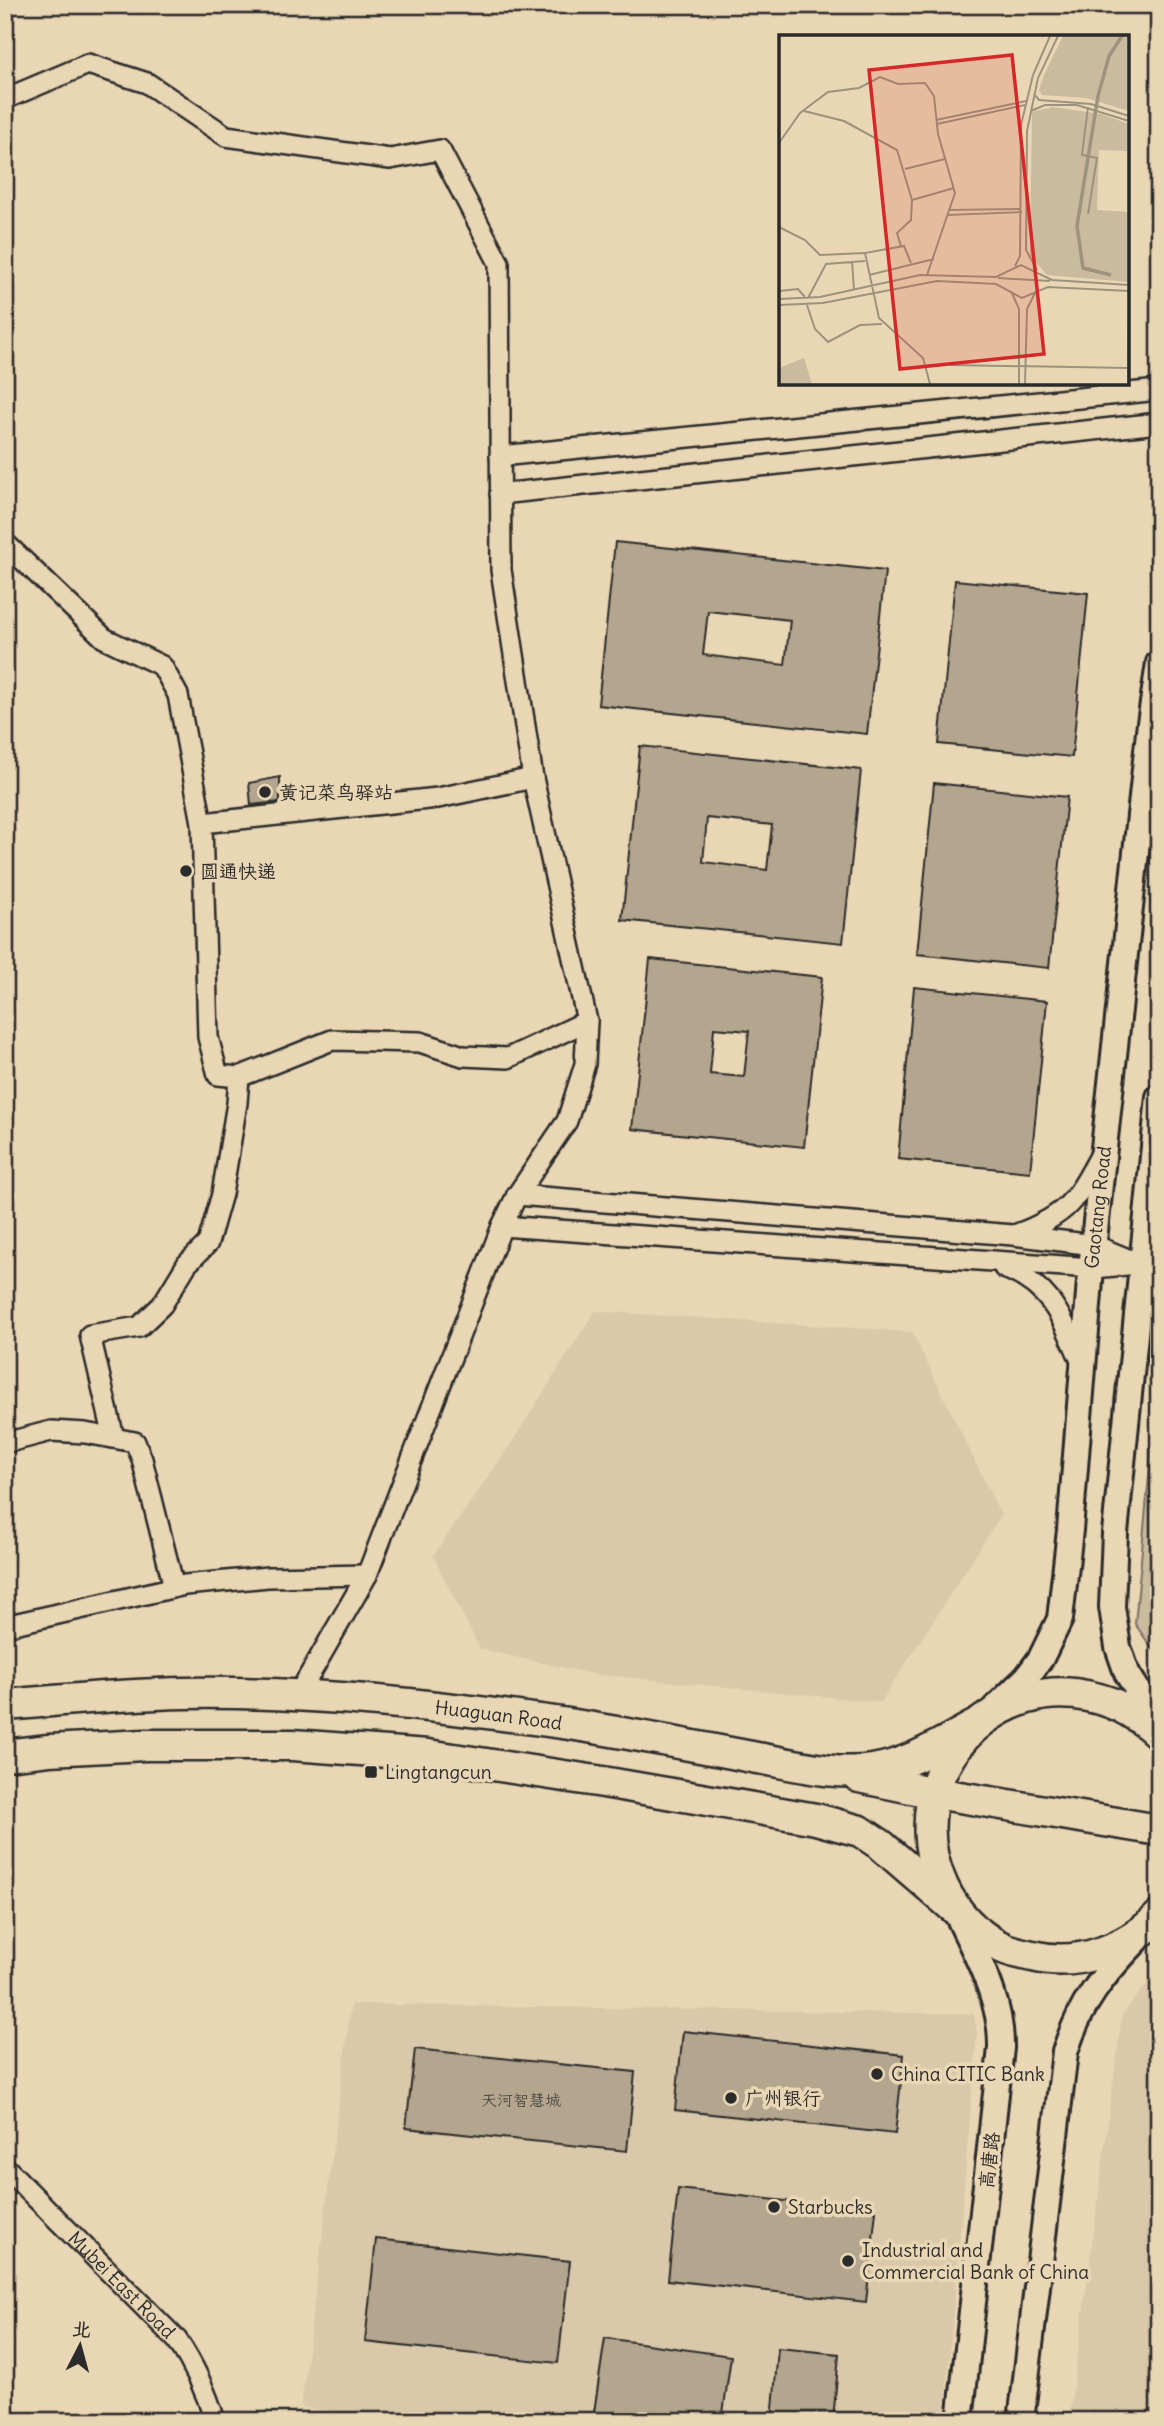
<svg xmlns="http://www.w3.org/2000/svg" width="1164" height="2426" font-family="Delius,'LXGW WenKai TC',sans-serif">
<rect width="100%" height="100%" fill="#e9d6b4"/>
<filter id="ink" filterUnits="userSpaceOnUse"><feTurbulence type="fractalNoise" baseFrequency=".0143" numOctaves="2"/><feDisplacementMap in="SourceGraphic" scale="14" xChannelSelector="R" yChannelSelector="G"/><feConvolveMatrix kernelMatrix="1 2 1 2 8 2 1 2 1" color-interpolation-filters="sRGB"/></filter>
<g filter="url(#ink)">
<path fill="#d9c8a9" d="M595 1311 912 1332 1001 1515 881 1702 592 1674 480 1649 433 1556 509 1447Z
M1159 1969V2421H1069L1122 2015Z
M351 2004 974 2014 977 2033 944 2421H414L301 2407Z"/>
<path fill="#caba9e" stroke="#7a7264" stroke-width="2" d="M1159 1370V1658L1135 1624Z"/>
<path fill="#b4a68e" stroke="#2b2b2b" stroke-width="2" fill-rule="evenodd" d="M615 542 885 571 867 734 598 705ZM708 611 790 620 785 665 703 655Z
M955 580 1088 593 1072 757 939 744Z
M640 746 861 770 843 943 622 920ZM707 818 772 825 767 870 703 862Z
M280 777V802L251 805 249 783Z
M934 783 1067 797 1049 968 917 954Z
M650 959 822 977 804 1147 632 1129ZM714 1028 749 1031 744 1077 710 1074Z
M914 987 1047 1001 1030 1172 898 1159Z
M683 2031 904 2055 895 2134 675 2110Z
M415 2049 635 2072 627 2151 406 2128Z
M678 2189 876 2211 866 2302 668 2280Z
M376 2239 570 2261 558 2363 365 2342Z
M605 2338 731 2356 722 2421 593 2419Z
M778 2348 839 2354 833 2421H772Z"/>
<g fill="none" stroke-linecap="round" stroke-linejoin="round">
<g stroke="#2b2b2b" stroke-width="24">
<g id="minor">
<path d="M5 99 88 64 147 83 226 136 390 159 440 150 499 263 501 570 533 778 587 1021 585 1064 567 1121 517 1195 502 1226 367 1575 298 1695"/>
<path d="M500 456 1159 390"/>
<path d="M500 494 1159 423"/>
<path d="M5 543 104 638 162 666 178 695 202 823 208 1037 218 1075 239 1077 237 1103 222 1194 208 1243 187 1264 162 1305 139 1327 90 1335 114 1438"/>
<path d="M202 823 438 798 533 778"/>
<path d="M239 1077 332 1040 420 1042 463 1056 508 1058 587 1021"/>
<path d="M502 1226 1091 1268 1140 1264 1094 1245 1013 1235 517 1195"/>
<path d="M1017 1234C1068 1215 1076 1200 1101 1154"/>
<path d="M1004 1268C1052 1286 1062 1319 1082 1363"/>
<path d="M5 1443 51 1431 85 1433 135 1442 142 1459 174 1587"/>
<path d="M5 1626 185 1585 268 1577 367 1575"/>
<path id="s1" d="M5 2167 177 2340C194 2365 206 2391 215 2421"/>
</g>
</g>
<g stroke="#2b2b2b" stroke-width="30">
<g id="tertiary">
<path d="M1159 1097 1115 1533 1112 1607 1118 1647 1127 1673 1159 1725"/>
<path id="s2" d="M995 1708 1027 1677 1041 1658 1060 1619 1070 1530 1091 1268 1150 723 1159 663"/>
<path d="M958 1916C978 1959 1002 2000 1001 2048L960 2421"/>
<path d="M1021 2421 1065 2052C1080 2004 1102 1976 1137 1940"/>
</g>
</g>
<g stroke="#2b2b2b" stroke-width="35">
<g id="primary">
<path id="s3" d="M5 1705C65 1700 125 1694 185 1693 314 1691 442 1706 569 1724 632 1734 695 1746 757 1758 794 1764 834 1776 872 1770 910 1765 945 1741 978 1724"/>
<path d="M1159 1734C1132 1710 1111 1699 1075 1694 1010 1686 944 1736 932 1801 921 1861 949 1921 1003 1948 1012 1952 1024 1954 1033 1956 1078 1968 1128 1948 1159 1916"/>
<path d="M5 1755 49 1750 145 1745H293L428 1755 603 1782 816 1819 860 1831 881 1845 955 1909"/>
<path d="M859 1777 935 1793 1159 1830"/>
</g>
</g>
<use href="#minor" stroke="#e9d6b4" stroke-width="19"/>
<use href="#tertiary" stroke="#e9d6b4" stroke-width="24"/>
<use href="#primary" stroke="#e9d6b4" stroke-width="30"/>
</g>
</g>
<g fill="#2b2b2b" stroke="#e9d6b4" stroke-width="2.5">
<circle cx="265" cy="792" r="7"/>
<circle cx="186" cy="871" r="7"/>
<rect x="364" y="1765" width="14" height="14" rx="3.5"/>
<circle cx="877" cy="2074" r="7"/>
<circle cx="731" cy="2098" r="7"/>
<circle cx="774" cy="2207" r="7"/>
<circle cx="848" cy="2261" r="7"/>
</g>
<g text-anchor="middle" stroke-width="7" stroke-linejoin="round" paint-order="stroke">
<g font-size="16" fill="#4d4a44">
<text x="521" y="2106">天河智慧城</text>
</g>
<g font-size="19" fill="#2b2b2b" stroke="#e9d6b4" text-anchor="start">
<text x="279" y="799">黄记菜鸟驿站</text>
<text x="200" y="878">圆通快递</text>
<text x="385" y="1779">Lingtangcun</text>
<text x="891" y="2081">China CITIC Bank</text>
<text x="745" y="2105">广州银行</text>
<text x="788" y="2214">Starbucks</text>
<text x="862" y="2257">Industrial and<tspan x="862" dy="22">Commercial Bank of China</tspan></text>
</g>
<g font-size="19" fill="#2b2b2b" stroke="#e9d6b4">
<text dy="7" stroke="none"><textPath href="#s2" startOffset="525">Gaotang Road</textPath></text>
<text dy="7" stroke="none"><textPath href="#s3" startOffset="495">Huaguan Road</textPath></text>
<text transform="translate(989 2160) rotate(-83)" y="7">高唐路</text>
<text dy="7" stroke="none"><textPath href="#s1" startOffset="166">Mubei East Road</textPath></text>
</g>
</g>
<g transform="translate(779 35)">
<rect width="350" height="350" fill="#e9d6b4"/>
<path d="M284 1H350V76L307 63 263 60 260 55 265 40ZM274 72 322 79 350 89V116L320 115 318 175 350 177V247L268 240 251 220 253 77ZM25 323 33 349H0V333Z" fill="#caba9e"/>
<path fill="none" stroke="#9e937e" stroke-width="3.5" d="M332 240 304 233 298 191 319 61 330 21 343 1"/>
<path fill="none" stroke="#9d927d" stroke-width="2" d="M255 59 260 65 312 69 350 81M309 72 303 120 318 123 309 179M25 76 65 86 118 115 133 165 132 185 118 198 122 211M252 76 266 70H298L350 86M157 85 247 66M158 89 246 70M0 108 21 78 49 57 80 53 101 42 119 49 146 48 155 61 159 99 176 158 148 240M126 134 166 124M133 165 175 153M169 175 242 174M168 180 243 177M0 192 26 205 41 220 86 218M73 226 75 255M132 228 125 211 86 218 100 283 144 323 151 349M236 231 241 221 242 90 254 40 271 1M258 235 247 215 248 96 259 43 279 1M90 240 155 224M219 243 271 246M0 256 19 254 26 262M233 258 240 274V349M29 263 47 229 86 226M0 264 41 262 141 240 217 242 242 230 273 245 350 250M0 270 44 268 158 246 217 249 243 263 269 252 350 256M28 270 36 294 49 307 81 290 103 289M171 330 350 333M246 349 248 274 256 258M349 349 350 263"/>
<path fill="#d62828" fill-opacity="0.15" stroke="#d62828" stroke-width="3.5" d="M233 20 265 319 121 334 90 35Z"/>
<rect width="350" height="350" fill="none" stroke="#2b2b2b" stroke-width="3.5"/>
</g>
<rect width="1164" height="2426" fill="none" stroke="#e9d6b4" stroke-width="28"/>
<rect x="14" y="14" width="1136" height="2398" fill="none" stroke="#2b2b2b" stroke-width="2.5" filter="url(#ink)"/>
<g transform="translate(80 2346) rotate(6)" stroke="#e9d6b4" stroke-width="5" paint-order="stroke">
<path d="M0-5L12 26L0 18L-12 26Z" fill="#2b2b2b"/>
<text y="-10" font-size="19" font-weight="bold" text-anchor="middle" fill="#2b2b2b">北</text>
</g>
</svg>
